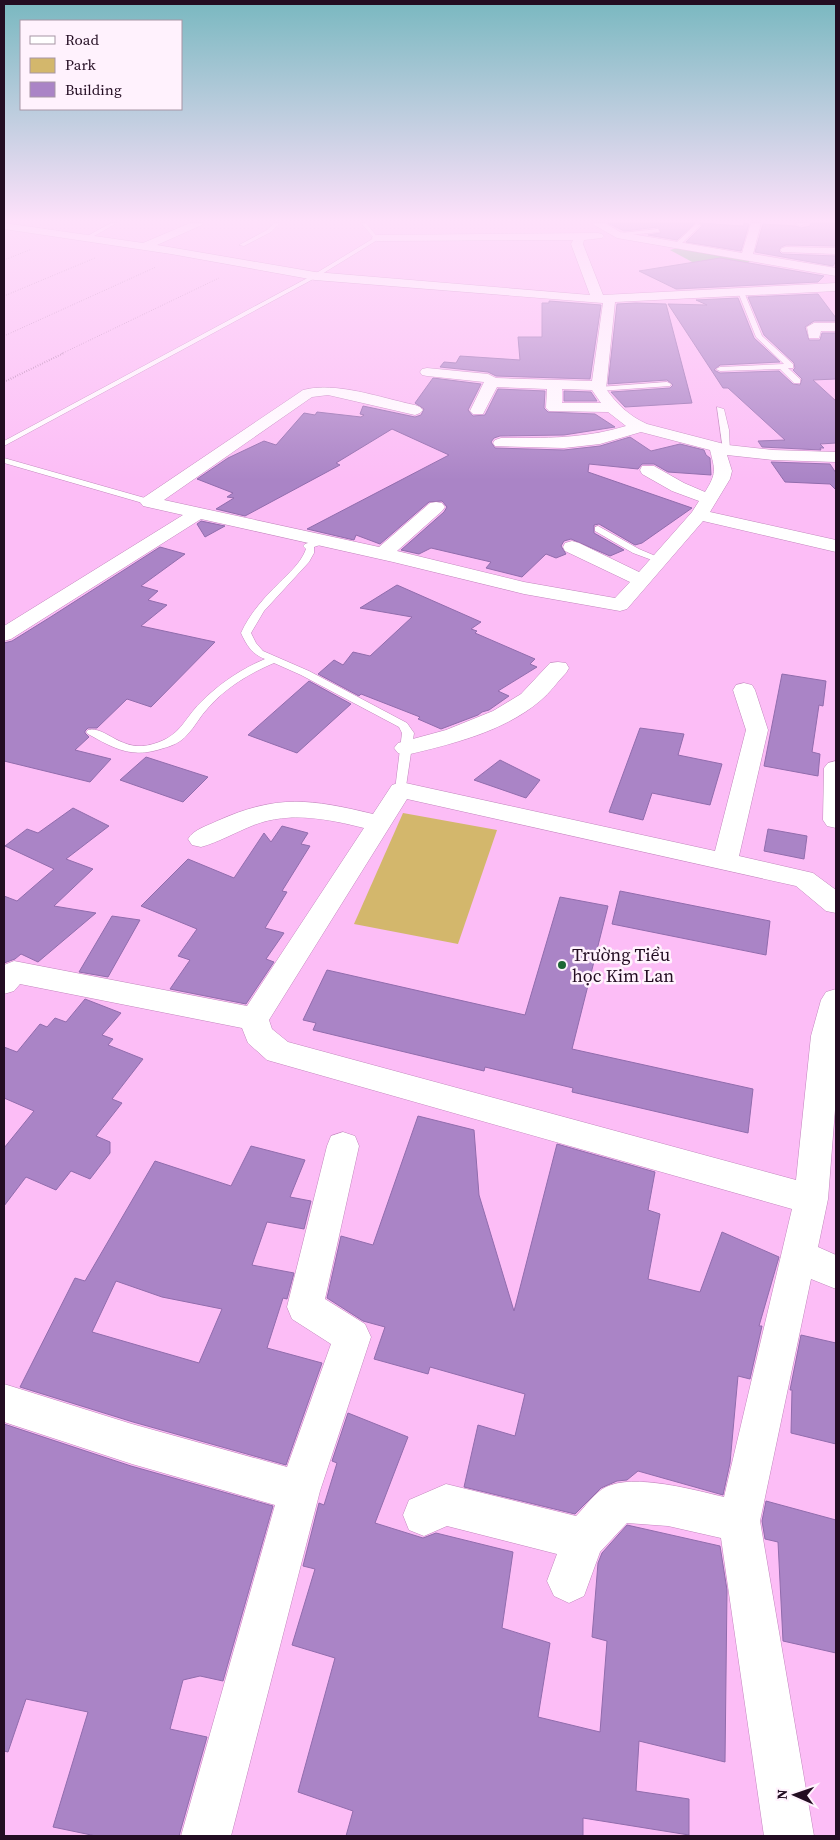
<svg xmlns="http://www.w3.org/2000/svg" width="840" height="1840" font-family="'Source Serif 4',serif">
<rect width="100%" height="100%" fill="#fcbdf6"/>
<path fill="#d3b76c" d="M403 813 497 830 458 944 354 924Z"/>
<path fill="#73bf83" d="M681 247 752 258 748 263H694L670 250Z"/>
<path fill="#aa84c6" stroke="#916cad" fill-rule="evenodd" d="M608 223H695L677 240 648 235 661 233 658 227 624 231Z
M699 223 743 226 744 223 749 224 741 251 686 242 702 226V224Z
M811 223H836V246L786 245 781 247 779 251 782 254 836 256V261L833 266 755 252 763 224 796 226 801 228 810 226Z
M720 258 824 276 818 282 676 289 639 271Z
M818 294 836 318V321H814L805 327 809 340H820L822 333H836V379L813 380 836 401V443L820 444 824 448H820L821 450 762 447 758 441 785 440 728 388H723L668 304 707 305 696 300 738 298 754 338 780 362 720 365 714 370 720 373 779 371 793 384 800 385 802 379 793 370 795 368 794 363 764 335 748 297Z
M549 301 601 305 590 379 496 376 488 372 440 367 444 362 456 363 460 356 520 360 518 337H542V303H549Z
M636 303 666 304 692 403 625 407 611 392 670 388 673 385 667 380 608 384 617 304Z
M433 378 481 384 468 410 473 416 485 415 498 389 545 391 544 408 548 412 595 414 615 427 564 435 500 436 494 438 491 442 495 448 564 450 600 446 630 437 651 451 680 444 704 450 706 455 710 458 711 475 668 472 654 464H642L638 469 589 464 588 472 692 508 642 543 635 545 599 524 594 525V533L624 550 610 556 571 539 564 541 561 546 566 554 556 558 546 554 522 577 486 568 491 562 431 548 419 554 401 550 444 512 447 507 442 501 429 502 380 544 356 535 354 540 307 529 449 455 392 429 336 463 340 465 245 516 216 509 234 498 227 497 233 493 197 479 228 458 264 441 276 445 304 413 315 415 317 412 361 417 364 415 360 414 363 406 415 417 421 415 424 409 415 403Z
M564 391 591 392 597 401H564Z
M771 462 830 464 836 473V490L830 484 785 482Z
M201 521 225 526 205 537 197 524Z
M160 547 185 554 141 586 158 591 148 600 167 605 141 626 215 642 151 707 127 699 97 728H88L85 731V733L89 737 75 750 111 759 90 782 4 761V643L12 641 49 618Z
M397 585 481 622 471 629 477 631 475 633 535 659 530 664 537 667 498 691 509 696 489 710 482 712 478 715 441 729 418 719 420 717 361 694 359 696 318 674 334 660 343 665 353 652 370 656 412 617 360 608Z
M782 674 826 681 823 706 819 705 812 752 820 754 818 776 764 766Z
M309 681 351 704 297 753 248 735Z
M640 728 684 734 678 755 722 764 710 805 652 793 643 820 609 812Z
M146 757 208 777 183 802 120 780Z
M500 760 540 780 526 798 474 780Z
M73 808 109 826 66 859 93 869 54 906 96 913 38 962 21 954 15 959 4 963V896L17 901 54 869 5 846 27 829 38 833Z
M282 826 308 833 301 844 310 846 282 891 287 892 265 928 284 933 266 959 274 962 246 1004 170 989 190 960 178 956 197 929 141 906 188 859 234 878 264 833 271 842Z
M768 829 807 836 804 859 764 851Z
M620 891 770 921 766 955 612 924Z
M560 897 608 906 572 1049 753 1089 748 1133 572 1092 573 1088 485 1067 484 1071 313 1030 316 1023 303 1020 327 970 525 1015Z
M112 916 140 920 108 977 79 972Z
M85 999 121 1013 102 1035 113 1039 108 1045 143 1059 112 1099 122 1103 96 1136 110 1142V1153L90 1179 71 1171 56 1190 26 1177 4 1206V1148L34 1111 4 1098V1047L17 1052 40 1024 47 1027 55 1018 66 1022Z
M418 1116 474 1130 479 1195 514 1311 557 1144 655 1172 648 1210 660 1214 648 1279 700 1292 722 1232 779 1257 759 1326H762L750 1379 738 1376 730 1463 723 1495 638 1471 627 1480 617 1481 601 1488 575 1514 464 1487 478 1425 515 1436 525 1394 430 1367 428 1374 374 1359 385 1327 363 1321 327 1298 341 1236 373 1245Z
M251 1146 305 1160 290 1197 311 1201 304 1229 267 1222 252 1265 294 1273 287 1299 283 1298 267 1348 322 1363 286 1465 133 1422 20 1387 75 1278 85 1281 155 1161 231 1186ZM116 1281 162 1297 222 1309 199 1363 92 1332Z
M801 1335 836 1343V1444L791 1433 792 1390H790Z
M348 1413 408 1437 375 1523 423 1538 436 1533 513 1552 502 1628 550 1643 538 1717 600 1732 607 1641 592 1637 598 1563 602 1553 627 1525 720 1546 727 1590 725 1762 639 1741 636 1791 689 1799V1835L583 1818V1836H346L353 1811 298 1792 335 1658 292 1645 315 1569 303 1566 319 1503 324 1505 337 1463 332 1461Z
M4 1424 131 1466 273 1506 223 1681 200 1676 183 1680 170 1729 207 1737 179 1836H96L53 1827 88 1712 26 1699 8 1752 4 1751Z
M766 1501 836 1520V1653L783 1641 778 1542 765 1539 762 1521Z"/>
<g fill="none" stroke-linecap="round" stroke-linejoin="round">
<g stroke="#c286bd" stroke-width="1">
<path id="service" d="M111 223H117L87 240 82 239Z
M274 223H280L271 232 244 246 239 245 267 230Z
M361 223H366L379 239 317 277 4 446V441L313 275 374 238Z
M696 224 701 225 680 245H676V243Z
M658 229 660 232 616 236 613 234Z
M741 290 744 292 762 336 793 364V368H788L800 379V383H794L780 369 720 371 716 369 720 367 784 364 756 337 738 292Z
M667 382 671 384 670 386 599 391 595 389 599 387Z
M717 407 724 409 729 430 730 452 723 450Z
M4 458 152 500 153 502 146 504 4 463Z
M598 526 639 549 665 560 660 563 633 553 595 531V527Z
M323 538 326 539V543L314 547V553L309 562 264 611 251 633 256 643 263 651 309 671 407 723 414 733 405 793H397L395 790 402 733 399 727 301 675 274 663C250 673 225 688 208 708 200 716 195 727 187 735 181 742 172 746 164 748 132 759 115 749 88 734L86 732 88 730C105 725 122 754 153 744 181 736 183 720 201 702 219 684 241 669 265 659 252 654 247 646 241 633 250 613 264 598 279 583 289 573 301 563 306 549L303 546 305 544Z"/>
</g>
<g stroke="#c286bd" stroke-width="1">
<path id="minor" d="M4 223 143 243 190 223H203L202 225 157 245 315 272 590 295 571 244 573 240 377 241 371 238 377 235 598 233 602 234 604 236 602 238 584 240 583 244 603 295 836 283V291L615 302 606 389C617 404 629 416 647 424L728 445 773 450 836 452V462L773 460 727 455 732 471 730 479 710 512 836 540V552L703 521 627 609 620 611 524 594 393 562 201 519 11 639 4 641V626L183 515 143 506 140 502 143 498 303 390C336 381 381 398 415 405L420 407 423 410 420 413 415 415 328 395 312 397 164 500 379 547 430 503 436 502 442 503 445 507 442 511 397 551 524 582 615 598 630 582 565 551 563 547 565 543 572 541 579 543 639 572 692 512 699 501 672 491 642 474 640 470 642 466H654L684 483 705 492C717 473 715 470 710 450L641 432 600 444 564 448 495 446 493 443 495 440 501 438C545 438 583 439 626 426L608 412 549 411 546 408 547 389 497 387 483 414H473L470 411 484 382 427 376 422 375 420 372 422 369 427 368 488 374 496 378 592 381 603 303 315 280 171 254 4 229ZM562 389 592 390 601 403H562Z
M593 223H605L620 232 742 253 751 223H761L753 254 836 268V276L617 238 594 225Z
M795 223H807L800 226Z
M786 247 836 248V254L782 252 780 250 782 248Z
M814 323H836V331H821L819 338H809L807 327Z
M558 662 566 663 569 668 566 673C557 682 550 693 540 701 503 732 452 744 406 755L398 753 394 748 398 743 446 730 493 711 521 694 550 663Z
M744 683 752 685 755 690 768 730 739 856 813 873 836 890V913L826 911 796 886 407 799 269 1020 272 1029 288 1042 796 1180 811 1036 821 1000 826 992 836 989V1097L828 1199 818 1247 836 1255V1289L811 1279 760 1521 814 1836H764L721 1538 668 1526 627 1523 600 1552 584 1596 569 1603 554 1596 547 1581 557 1554 447 1526 424 1536 409 1530 403 1515 409 1500 446 1484 576 1516C585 1507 595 1492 606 1487 633 1473 695 1490 724 1497L792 1209 267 1060 248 1043 242 1028 20 984 14 991 4 994V965L14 961 247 1006 364 828C328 819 290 811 254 825 236 832 219 842 201 847L192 845 188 839C194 829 207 826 217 821 277 794 311 799 373 814L392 785 401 782 715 851 746 730 733 690 736 685Z
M836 761V828L827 826 823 820 824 768 828 763Z
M343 1132 355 1136 359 1146 325 1299 365 1324 371 1337 320 1491 231 1836H181L275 1505 132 1464 4 1422V1384L132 1424 287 1467 331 1344 292 1319 287 1307 327 1146 331 1136Z"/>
</g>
<path stroke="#8b6188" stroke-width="1" stroke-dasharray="0.5 2" stroke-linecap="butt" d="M4 260 32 249
M4 296 95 258
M4 336 156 267
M61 354 219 278"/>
<path stroke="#8b6188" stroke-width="2" stroke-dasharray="0.5 2" stroke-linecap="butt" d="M4 382 64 353"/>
<use href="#service" fill="#fff" fill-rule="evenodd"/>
<use href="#minor" fill="#fff" fill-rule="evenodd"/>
</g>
<linearGradient id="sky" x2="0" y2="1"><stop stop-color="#79b8c0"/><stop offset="0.46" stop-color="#fee1fb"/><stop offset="1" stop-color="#fee1fb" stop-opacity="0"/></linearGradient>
<rect width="840" height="480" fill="url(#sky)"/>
<circle fill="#1d6734" stroke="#fff2fd" stroke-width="2" cx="562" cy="965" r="5"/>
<g text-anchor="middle" stroke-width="5" stroke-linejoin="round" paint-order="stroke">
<g font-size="18" fill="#230d22" stroke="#fff2fd" text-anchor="start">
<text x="572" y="961">Trường Tiểu<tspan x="572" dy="21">học Kim Lan</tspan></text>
</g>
</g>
<rect width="840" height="1840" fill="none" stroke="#230d22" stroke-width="10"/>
<rect x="20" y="20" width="162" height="90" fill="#fff2fd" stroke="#a796a5"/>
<rect x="30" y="36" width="25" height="8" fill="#ffffff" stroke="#a796a5"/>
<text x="65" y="45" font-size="15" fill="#230d22">Road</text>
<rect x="30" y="58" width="25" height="15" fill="#d3b76c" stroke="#a796a5"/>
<text x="65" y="70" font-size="15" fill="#230d22">Park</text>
<rect x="30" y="82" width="25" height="15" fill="#aa84c6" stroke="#a796a5"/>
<text x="65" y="95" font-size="15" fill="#230d22">Building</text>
<g transform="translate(795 1795) rotate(272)" stroke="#fff2fd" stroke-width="4" paint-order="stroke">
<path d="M0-4L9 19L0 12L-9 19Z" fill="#230d22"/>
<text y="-8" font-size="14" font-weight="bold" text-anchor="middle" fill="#230d22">N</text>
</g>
</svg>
